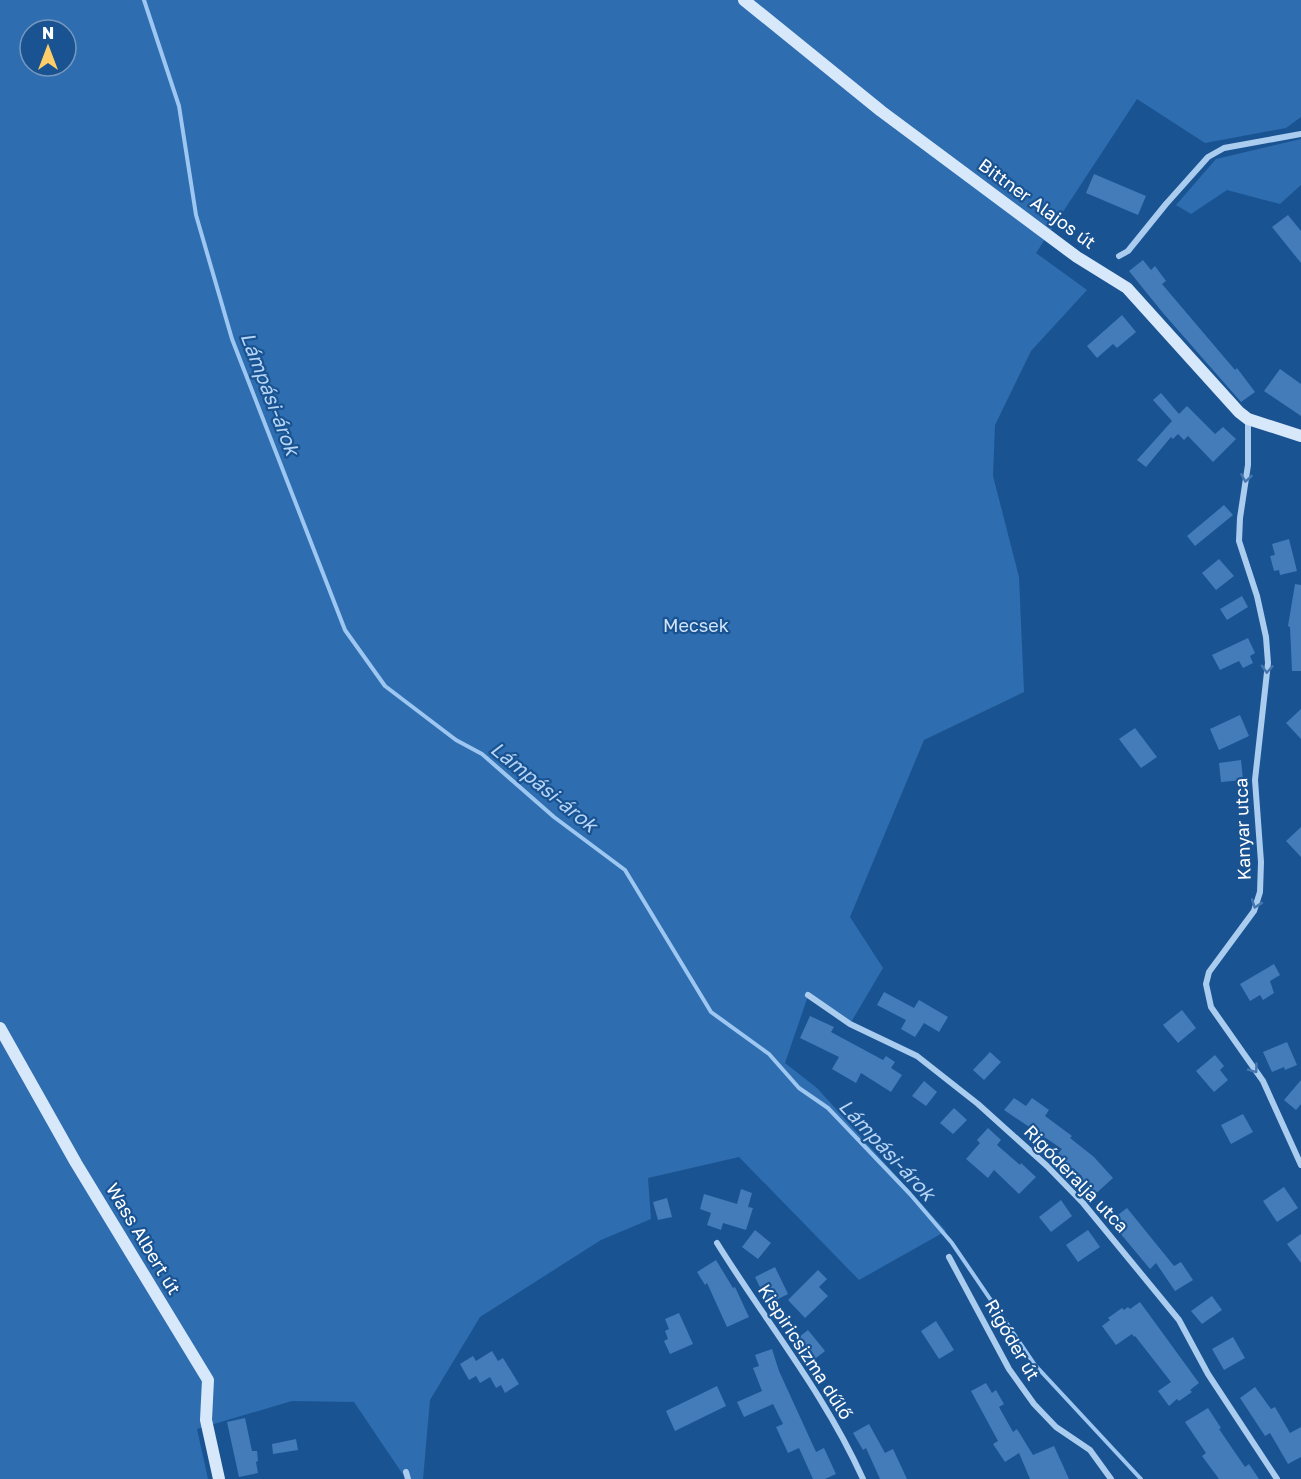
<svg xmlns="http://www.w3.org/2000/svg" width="1301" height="1479" font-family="'Golos Text',sans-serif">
<rect width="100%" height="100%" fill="#1a5392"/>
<path fill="#2d6db0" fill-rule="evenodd" d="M0 0H1301V117L1286 128 1205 143 1137 99 1036 253 1087 290 1031 351 995 425 993 476 1019 577 1024 692 924 740 850 917 883 968 850 1024 808 996 785 1063 817 1088 946 1231 859 1280 739 1157 648 1178 651 1219 601 1240 480 1317 430 1400 423 1479H406L354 1402 292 1401 197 1429 208 1479H0ZM30 30H66V66H30Z
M1301 139V185L1280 204 1227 190 1191 214 1176 205 1216 159Z"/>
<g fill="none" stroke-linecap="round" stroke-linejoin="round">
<path stroke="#9dc7f1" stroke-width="4" d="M144 0 179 106 196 215 232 339 345 630 385 686 456 740 482 754 554 817 625 870 711 1012 769 1054 799 1088 828 1108 910 1194 952 1243 1035 1365 1141 1479"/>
</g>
<path fill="#437cb9" d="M1094 174 1146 196 1138 215 1086 193Z
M1288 215 1301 231V263L1272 227Z
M1143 260 1151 270 1155 266 1166 281 1162 284 1235 370 1237 368 1255 392 1241 402 1163 313 1129 271Z
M1122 315 1136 332 1117 348 1113 344 1097 358 1087 346Z
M1280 369 1301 384V416L1264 391Z
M1161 393 1179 414 1187 406 1215 434 1223 427 1236 439 1213 462 1188 436 1184 440 1178 434 1173 439 1171 437 1146 467 1137 460 1172 421 1153 400Z
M1224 505 1233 515 1195 546 1187 536Z
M1289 539 1297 571 1280 575 1279 570 1274 571 1270 556 1275 555 1272 544Z
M1219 559 1234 576 1216 590 1202 573Z
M1295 584 1301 585V671H1292L1290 627 1288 626Z
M1242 596 1248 607 1227 620 1220 609Z
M1248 638 1255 653 1250 656 1253 663 1243 668 1239 661 1220 670 1212 655Z
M1301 709V739L1286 723Z
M1240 715 1249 736 1219 750 1210 729Z
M1135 728 1157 757 1141 768 1119 739Z
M1241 760 1243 780 1221 782 1219 763Z
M1301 827V857L1286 841Z
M1274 964 1280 975 1270 981 1274 993 1263 1000 1260 995 1250 1001 1240 984Z
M884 992 914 1008 919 1000 948 1017 939 1032 924 1023 915 1037 901 1029 906 1020 877 1005Z
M1182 1010 1196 1028 1178 1043 1163 1025Z
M810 1016 834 1027 831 1032 883 1060 886 1056 895 1062 891 1068 902 1075 891 1092 861 1073 856 1083 832 1069 839 1057 800 1038Z
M1287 1042 1297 1065 1285 1070 1284 1067 1272 1072 1263 1052Z
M990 1052 1001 1062 984 1080 973 1070Z
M1215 1055 1224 1066 1220 1070 1228 1080 1214 1092 1196 1071Z
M1301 1080V1104L1296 1110 1284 1100Z
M924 1081 937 1092 926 1106 912 1096Z
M1014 1098 1026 1106 1032 1098 1049 1110 1045 1116 1072 1136 1070 1138 1094 1157 1113 1178 1092 1197 1077 1181 1082 1176 1056 1156 1062 1149 1004 1110Z
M954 1108 967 1120 953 1134 940 1123Z
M1243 1114 1253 1132 1231 1144 1221 1125Z
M988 1128 1001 1140 997 1145 1020 1165 1021 1163 1036 1177 1019 1194 994 1170 988 1178 966 1159 980 1143 977 1140Z
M1284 1187 1298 1208 1277 1222 1263 1201Z
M741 1189 752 1193 748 1207 753 1208 746 1230 723 1223 721 1230 707 1225 711 1213 700 1209 704 1194 737 1204Z
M667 1198 672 1217 658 1220 653 1202Z
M1061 1200 1072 1216 1051 1232 1039 1217Z
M1127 1208 1174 1266 1181 1262 1193 1280 1175 1291 1156 1263 1150 1269 1110 1221Z
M755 1230 771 1243 758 1259 742 1247Z
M1088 1230 1100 1247 1078 1262 1066 1245Z
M1301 1234V1263L1287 1244Z
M716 1260 733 1288 735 1287 749 1317 727 1327 707 1283 705 1285 697 1272Z
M775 1267 788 1294 768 1304 755 1277Z
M818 1270 827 1279 819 1287 828 1296 805 1318 788 1300Z
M1212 1296 1222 1310 1202 1324 1191 1311Z
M1140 1302 1199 1383 1190 1390 1192 1392 1179 1401 1177 1399 1169 1406 1158 1391 1171 1382 1135 1336 1134 1337 1132 1334 1116 1345 1102 1326 1110 1320 1108 1318 1122 1308 1124 1310 1128 1307 1130 1309Z
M679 1313 693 1344 670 1354 664 1341 668 1339 665 1331 669 1329 665 1319Z
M936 1321 954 1350 939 1359 921 1331Z
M808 1330 825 1351 811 1362 794 1341Z
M1233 1337 1245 1358 1224 1370 1212 1349Z
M772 1349 779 1371 816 1452 824 1448 836 1474 825 1479H813L799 1448 788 1453 776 1427 783 1424 773 1404 744 1417 737 1402 762 1391 753 1368 759 1366 755 1355Z
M492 1351 498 1361 503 1358 519 1384 505 1393 501 1385 496 1388 490 1377 480 1383 476 1376 469 1380 460 1364 473 1356 476 1361Z
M986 1383 992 1393 996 1390 1004 1404 999 1407 1013 1432 1017 1429 1033 1455 1054 1446 1069 1479H1030L1019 1453 1005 1462 993 1444 998 1441 971 1391Z
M717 1386 726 1406 675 1431 666 1411Z
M1255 1387 1271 1409 1275 1407 1290 1433 1301 1427V1457L1288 1464 1270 1433 1265 1436 1240 1398Z
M1208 1408 1221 1428 1219 1429 1245 1467 1249 1464 1259 1479H1219L1202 1456 1206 1453 1185 1422Z
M245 1418 252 1451H257L258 1461 256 1462 258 1473 239 1477 227 1422Z
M869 1424 885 1453 893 1449 907 1479H880L866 1448 863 1450 853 1433Z
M296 1439 298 1450 273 1454 272 1444Z"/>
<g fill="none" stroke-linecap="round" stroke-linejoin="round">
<path stroke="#aaccef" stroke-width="6" d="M1119 256 1128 251 1166 204 1208 157 1224 148 1301 134
M1248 419V465L1240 518 1239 541 1257 596 1266 637 1268 663 1255 780 1261 862 1260 892 1254 911 1209 972 1206 984 1211 1007 1263 1081 1301 1165
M808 995 850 1024 917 1056 978 1104 1047 1166 1083 1203 1179 1320 1208 1374 1277 1479
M717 1243C766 1322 825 1394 863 1479
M949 1257 1009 1369 1034 1404 1056 1427 1090 1450 1111 1479
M406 1472 408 1479"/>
<path stroke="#d7e8fb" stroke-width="12" d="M744 0 881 111 1077 257 1127 288 1239 412 1248 419 1301 436
M0 1028 76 1163 208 1380 206 1420 219 1479"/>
</g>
<defs><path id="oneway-chevron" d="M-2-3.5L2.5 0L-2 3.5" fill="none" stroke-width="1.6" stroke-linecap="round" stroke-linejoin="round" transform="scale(1.5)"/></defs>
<g stroke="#4577ae">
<use href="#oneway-chevron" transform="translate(1246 478) rotate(99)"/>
<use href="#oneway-chevron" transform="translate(1267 669) rotate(93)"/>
<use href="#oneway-chevron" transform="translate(1256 904) rotate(109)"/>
<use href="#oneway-chevron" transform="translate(1254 1069) rotate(54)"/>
</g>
<g text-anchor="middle" stroke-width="4.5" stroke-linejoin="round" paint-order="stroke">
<g font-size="18" fill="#fff" stroke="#1a5392">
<text transform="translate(1037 204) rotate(36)" y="6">Bittner Alajos út</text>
<text transform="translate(1243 829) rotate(-92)" y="6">Kanyar utca</text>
<text transform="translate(1076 1179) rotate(46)" y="6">Rigóderalja utca</text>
<text transform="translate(143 1239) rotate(59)" y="6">Wass Albert út</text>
<text transform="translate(1012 1340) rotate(60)" y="6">Rigóder út</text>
<text transform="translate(805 1352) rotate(57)" y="6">Kispiricsizma dűlő</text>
</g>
<g font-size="18" fill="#d0e5fb" stroke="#1a5392">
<text x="696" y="632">Mecsek</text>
</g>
<g font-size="20" font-style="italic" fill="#b6d5f6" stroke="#1a5392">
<text transform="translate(270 394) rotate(69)" y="7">Lámpási-árok</text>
<text transform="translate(544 787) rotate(39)" y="7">Lámpási-árok</text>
<text transform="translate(887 1150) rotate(47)" y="7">Lámpási-árok</text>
</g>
</g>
<g transform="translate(48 48)"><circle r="28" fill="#1a5392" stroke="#7698be" stroke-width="1.5"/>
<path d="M0-4.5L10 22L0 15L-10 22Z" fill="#ffce68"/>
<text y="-9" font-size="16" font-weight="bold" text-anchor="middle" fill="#ffffff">N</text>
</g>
</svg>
